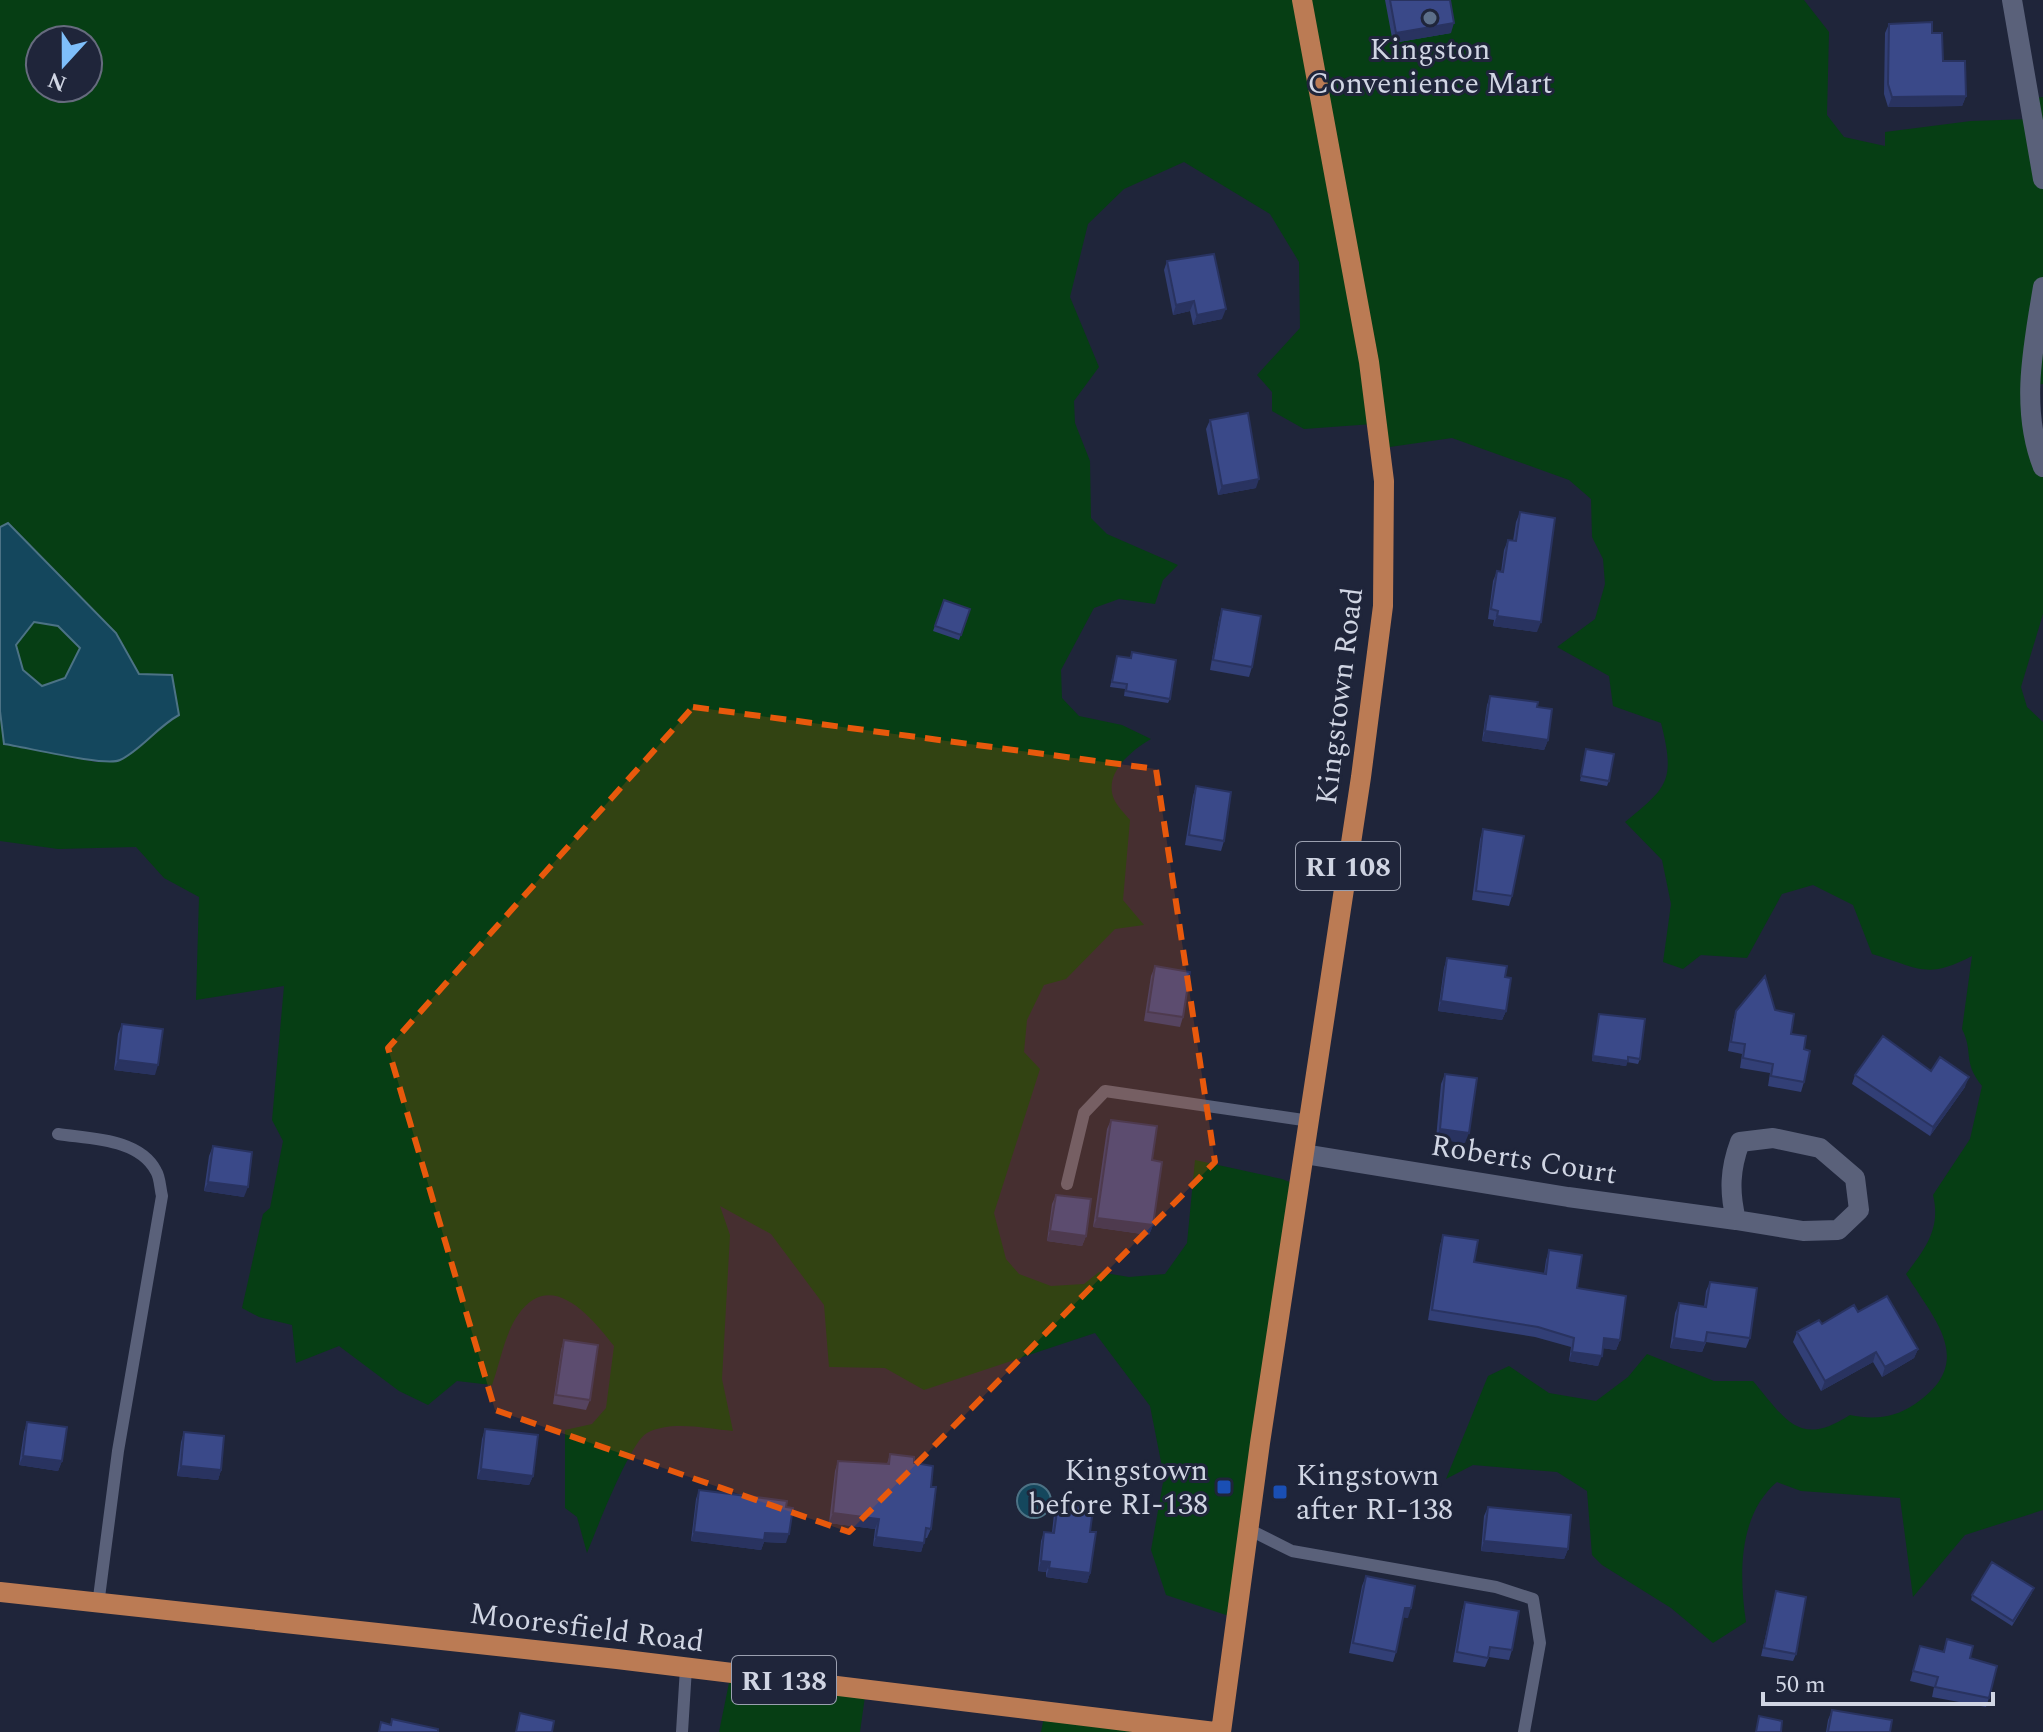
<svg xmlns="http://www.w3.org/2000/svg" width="2043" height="1732" font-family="Spectral,serif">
<rect width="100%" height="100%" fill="#1f253a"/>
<path fill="#063e14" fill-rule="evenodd" d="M0 0H1804L1829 32 1827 115 1844 137 1885 146V132L1971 121 2032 119 2036 98 2043 97V384L2032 385 2043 471V614L2021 687 2027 707 2043 722V1510L1965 1535 1913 1597 1900 1498 1801 1491 1777 1482C1738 1515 1739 1575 1746 1622L1713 1643 1671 1608 1602 1565 1592 1555 1587 1491 1557 1472 1473 1465 1446 1479 1488 1376 1509 1366 1549 1393 1596 1401 1628 1377 1647 1354 1714 1381H1753C1786 1420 1799 1448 1850 1415 1873 1420 1895 1418 1915 1404 1976 1362 1936 1322 1906 1274 1926 1248 1941 1228 1933 1195L1970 1139 1982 1086C1962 1061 1974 1053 1962 1029L1972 956C1926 980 1920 968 1872 954L1853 905 1813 885 1782 894 1747 958 1701 955 1683 969 1663 962 1671 904 1662 860 1625 822C1667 787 1676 782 1661 723L1613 706 1609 676 1557 647 1595 619 1605 584 1603 559 1592 537 1591 499 1569 480 1452 438 1383 448 1373 424 1304 429 1272 411V392L1257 375 1300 328 1299 262 1270 214 1184 162 1124 189 1088 224 1070 297 1099 367 1074 401 1075 423 1090 461 1091 518 1107 534 1178 565 1163 580 1155 604 1119 599 1094 608 1061 670 1062 698 1079 716 1122 725 1151 739C1132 750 1103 773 1114 799 1117 806 1125 814 1130 820L1123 900 1144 925 1115 929 1066 979 1044 985 1027 1020 1024 1052 1040 1069 994 1213 1006 1259 1019 1274 1051 1286 1084 1284 1099 1272 1129 1277 1165 1274 1187 1243 1195 1160 1282 1179 1300 1186 1238 1619 1166 1595 1151 1550 1164 1477 1150 1406 1095 1333 924 1390 885 1368 829 1367 824 1305 771 1234 720 1206 730 1235 722 1379 733 1431C707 1429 672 1420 647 1433 630 1442 596 1531 587 1553L577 1517 565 1508V1430L592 1424 606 1408 614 1346C592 1318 551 1267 518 1315 505 1333 500 1363 492 1385L457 1381 428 1405 399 1391 339 1346 296 1363 292 1325 259 1317 242 1308 263 1214 270 1208 283 1141 272 1120 284 986 196 1000 199 897 164 878 136 847 58 849 0 841V711L4 744 96 762H115L179 715 139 675 116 633 8 524 0 527ZM40 40H88V88H40Z
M33 622 58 626 80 648 65 678 42 686 23 670 16 645Z
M730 1678 865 1696 860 1732H719Z
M1044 1717 1180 1732H1041Z"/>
<path fill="#14475d" stroke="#4c7285" stroke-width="2" fill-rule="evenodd" d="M8 523 116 633 139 674 172 675 179 715C157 727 141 750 120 760 106 767 25 747 4 744L0 711V527ZM34 622 58 626 80 648 65 678 42 686 23 670 16 645Z
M1017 1501a17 17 0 1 1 34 0a17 17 0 1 1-34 0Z"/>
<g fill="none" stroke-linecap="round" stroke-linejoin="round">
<path stroke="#5a617a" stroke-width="12" d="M58 1134C89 1139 139 1138 156 1171 160 1177 160 1188 162 1196L118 1451 98 1605
M1067 1184 1084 1113 1105 1091 1310 1121
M1248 1529 1292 1551 1496 1587 1533 1599 1540 1643 1524 1732
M682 1732 686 1668"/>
<path stroke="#5a617a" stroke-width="20" d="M2012 0 2043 179
M2043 287C2033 347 2020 409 2043 467
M1773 1138 1820 1148 1855 1178 1859 1210 1838 1230 1803 1231 1736 1220C1729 1191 1730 1169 1740 1142Z
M1304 1154 1568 1197 1736 1220"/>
<path stroke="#bb7b54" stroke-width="20" d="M0 1592 617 1659 1215 1732
M1221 1732 1260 1443 1361 777 1383 606 1384 481 1369 362 1302 0"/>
</g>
<path fill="#323f76" d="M1385 0H1450L1451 33 1393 43Z
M1889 24 1932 33 1943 61 1966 96 1962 106 1888 107 1884 94 1885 33Z
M1167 261 1222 319 1193 325 1190 311 1173 315 1164 270Z
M1210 420 1256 488 1218 495 1206 429Z
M1520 512 1537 632 1493 626 1494 620 1488 619 1493 581 1497 571 1501 572 1504 550 1508 540 1513 541 1516 522Z
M944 600 970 609 959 640 933 631Z
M1222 609 1252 667 1249 677 1210 670 1219 619Z
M1132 652 1170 699 1168 703 1124 696 1125 689 1110 687 1117 656 1130 658Z
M1490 696 1537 707 1548 740 1544 750 1482 741 1487 705Z
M1586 749 1609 781 1607 786 1580 781Z
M1196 786 1224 841 1221 851 1185 845 1193 796Z
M1483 829 1512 896 1509 906 1472 900 1480 839Z
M1447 958 1505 977 1506 1011 1502 1020 1438 1011 1444 968Z
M1155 966 1183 1017 1180 1027 1144 1021 1151 976Z
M1775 1010 1804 1049V1082L1801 1092 1768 1086 1770 1073 1740 1068 1742 1054 1728 1051 1733 1021 1736 1011Z
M1599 1014 1640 1059 1638 1064 1627 1062 1626 1066 1592 1061Z
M122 1024 155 1075 114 1070 118 1034Z
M1445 1074 1465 1143 1436 1139 1441 1084Z
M1855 1075 1965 1087 1930 1136 1852 1084Z
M1111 1120 1152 1160 1153 1225 1149 1235 1093 1227 1107 1129Z
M213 1146 244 1197 204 1191 209 1156Z
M1056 1195 1086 1236 1082 1246 1047 1241 1052 1204Z
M1443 1235 1474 1262 1544 1274 1546 1260 1549 1250 1577 1288 1620 1340 1616 1350 1603 1348 1598 1366 1569 1361 1571 1347 1535 1337 1428 1320 1440 1245Z
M1710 1282 1750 1338 1746 1348 1706 1342 1702 1352 1670 1348 1675 1313 1679 1303 1704 1307 1706 1291Z
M1858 1312 1918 1349 1914 1358 1882 1377 1873 1362 1821 1391 1793 1342 1797 1332Z
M564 1340 590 1400 586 1410 553 1404 561 1350Z
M27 1422 62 1461 58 1471 19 1465 24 1432Z
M485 1429 533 1476 529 1485 477 1479 482 1439Z
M184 1432 221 1470 218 1480 177 1476 181 1442Z
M890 1454 914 1463 931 1487V1529L927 1538H925L921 1552 873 1546 875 1529 829 1523 835 1471 838 1461 887 1464Z
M699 1490 786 1543 764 1542 761 1550 691 1541 696 1499Z
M1058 1504 1090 1532V1573L1087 1583 1046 1577V1572L1038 1571 1041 1541 1044 1532H1052L1054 1514Z
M1488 1507 1568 1549 1564 1559 1481 1551 1484 1516Z
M1366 1576 1408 1618 1403 1617 1396 1652 1393 1662 1349 1653 1362 1586Z
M1776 1591 1796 1654 1793 1661 1761 1656Z
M2032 1593 2012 1626 1971 1600 1972 1595Z
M1465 1602 1512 1650 1509 1660 1489 1657 1485 1667 1453 1662 1462 1611Z
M1947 1639 1970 1658 1989 1698 1986 1707 1932 1697 1934 1687 1910 1681 1920 1646 1943 1652Z
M1832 1710 1890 1732H1826L1828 1720Z"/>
<path fill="#293360" d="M1454 23 1451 33 1393 43 1396 33Z
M1966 96 1962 106 1888 107 1892 97Z
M1194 301 1190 311 1173 315 1176 305Z
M1226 309 1222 319 1193 325 1197 315Z
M1259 479 1256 488 1218 495 1222 486Z
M1497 616 1541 622 1537 632 1493 626Z
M1485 731 1548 740 1544 750 1482 741Z
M1441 1001 1506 1011 1502 1020 1438 1011Z
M1593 1056 1628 1061 1626 1066 1592 1061Z
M118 1060 158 1065 155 1075 114 1070Z
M1969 1077 1965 1087 1930 1136 1933 1127Z
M1440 1129 1469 1133 1465 1143 1436 1139Z
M208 1182 248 1187 244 1197 204 1191Z
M1097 1218 1153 1225 1149 1235 1093 1227Z
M1050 1231 1086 1236 1082 1246 1047 1241Z
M1604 1338 1620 1340 1616 1350 1601 1348Z
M1674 1338 1705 1343 1702 1352 1670 1348Z
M1918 1349 1914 1358 1882 1377 1885 1367Z
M1572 1352 1602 1356 1598 1366 1569 1361Z
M1876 1352 1873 1362 1821 1391 1825 1381Z
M23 1456 62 1461 58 1471 19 1465Z
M181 1466 221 1470 218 1480 177 1476Z
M481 1469 533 1476 529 1485 477 1479Z
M833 1513 879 1519 875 1529 829 1523Z
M694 1532 765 1533 789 1534 786 1543 764 1542 761 1550 691 1541Z
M876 1537 924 1543 921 1552 873 1546Z
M1484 1541 1568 1549 1564 1559 1481 1551Z
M1041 1561 1050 1562 1046 1572 1038 1571Z
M1049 1568 1090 1573 1087 1583 1046 1577Z
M1405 1608H1411L1408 1618 1401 1617Z"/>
<path fill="#3a4989" stroke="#293360" stroke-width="2" d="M1390 0H1450L1454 23 1396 33Z
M1932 22V33H1942L1943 61H1965L1966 96 1892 97 1888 84 1889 24Z
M1214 254 1226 309 1197 315 1194 301 1176 305 1167 261Z
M1248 413 1259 479 1222 486 1210 420Z
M1520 512 1555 518 1541 622 1497 616 1498 611 1491 609 1497 571 1503 572 1508 540 1516 541Z
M944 600 970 609 961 635 935 626Z
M1222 609 1261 616 1252 667 1213 660Z
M1132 652 1176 660 1170 699 1126 691 1127 684 1112 682 1117 656 1131 658Z
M1490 696 1538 702 1537 707 1552 709 1548 740 1485 731Z
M1586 749 1614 754 1609 781 1581 776Z
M1196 786 1231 792 1224 841 1189 835Z
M1483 829 1524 836 1512 896 1476 891Z
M1447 958 1507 966 1505 977 1511 978 1506 1011 1441 1001Z
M1155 966 1190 972 1183 1017 1148 1012Z
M1765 976 1775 1010 1794 1014 1791 1034 1806 1036 1804 1049 1810 1051 1804 1082 1771 1076 1773 1064 1743 1058 1745 1044 1731 1042 1736 1011Z
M1599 1014 1645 1019 1640 1059 1628 1057V1061L1593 1056Z
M122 1024 163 1029 158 1065 118 1060Z
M1883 1036 1931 1071 1940 1057 1969 1077 1933 1127 1855 1075Z
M1445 1074 1477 1078 1469 1133 1440 1129Z
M1111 1120 1157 1126 1152 1160 1162 1162 1153 1225 1097 1218Z
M213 1146 252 1152 248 1187 208 1182Z
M1056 1195 1091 1199 1086 1236 1050 1231Z
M1443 1235 1478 1240 1474 1262 1546 1274 1549 1250 1582 1255 1577 1288 1626 1296 1620 1340 1604 1338 1602 1356 1572 1352 1574 1338 1538 1327 1432 1310Z
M1710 1282 1757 1288 1750 1338 1707 1332 1705 1343 1674 1338 1679 1303 1706 1307Z
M1887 1296 1918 1349 1885 1367 1876 1352 1825 1381 1797 1332 1819 1320 1822 1324 1854 1305 1858 1312Z
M564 1340 598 1345 590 1400 556 1395Z
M27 1422 67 1427 62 1461 23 1456Z
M485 1429 538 1435 533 1476 481 1469Z
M184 1432 224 1436 221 1470 181 1466Z
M890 1454 914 1457V1463L933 1466 931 1487H936L931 1529 926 1528 924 1543 876 1537 879 1519 833 1513 838 1461 889 1464Z
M699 1490 787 1501 786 1507 793 1508 789 1534 765 1533 764 1540 694 1532Z
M1058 1504 1093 1509 1090 1532H1096L1090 1573 1049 1568 1050 1562 1041 1561 1044 1532 1054 1533Z
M1488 1507 1571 1515 1568 1549 1484 1541Z
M1992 1562 2034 1588 2013 1621 1972 1595Z
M1366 1576 1415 1586 1411 1608H1405L1396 1652 1353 1643Z
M1776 1591 1806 1597 1796 1654 1764 1648Z
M1465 1602 1519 1611 1512 1650 1490 1647 1488 1658 1457 1652Z
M1947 1639 1973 1646 1970 1658 1997 1666 1989 1698 1935 1687 1938 1677 1913 1671 1920 1646 1944 1652Z
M1832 1710 1892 1720 1890 1732H1828Z
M520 1713 554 1721 552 1732H516Z
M1759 1716 1782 1721 1781 1732H1756Z
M392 1719 438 1729V1732H379L381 1722 391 1725Z"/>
<path fill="#e8590c" fill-opacity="0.2" stroke="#e8590c" stroke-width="6" stroke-dasharray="16 10" stroke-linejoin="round" d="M693 707 1156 769 1215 1162 849 1532 495 1410 388 1048Z"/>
<circle fill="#5c6f8a" stroke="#1f253a" stroke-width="3" cx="1430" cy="18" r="8"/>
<g fill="#1a4fb4" stroke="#1f253a" stroke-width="3">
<rect x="1216" y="1479" width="16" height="16" rx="4"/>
<rect x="1272" y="1484" width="16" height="16" rx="4"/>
</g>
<g text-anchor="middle" stroke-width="6" stroke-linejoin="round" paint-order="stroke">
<g fill="#1f253a" stroke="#9ba0b0" stroke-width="2">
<rect x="1296" y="842" width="104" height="48" rx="6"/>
<rect x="732" y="1656" width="104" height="48" rx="6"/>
</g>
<g font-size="28" font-weight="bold" fill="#d0d5e3">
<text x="1348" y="876">RI 108</text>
<text x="784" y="1690">RI 138</text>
</g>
<g font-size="30" fill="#d0d5e3" stroke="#1f253a">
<text x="1430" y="59">Kingston<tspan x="1430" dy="34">Convenience Mart</tspan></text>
<text x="1208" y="1480" text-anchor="end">Kingstown<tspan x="1208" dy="34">before RI-138</tspan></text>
<text x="1296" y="1485" text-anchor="start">Kingstown<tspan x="1296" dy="34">after RI-138</tspan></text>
</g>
<g font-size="30" fill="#d0d5e3" stroke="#1f253a">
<text transform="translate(1339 696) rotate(-83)" y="10">Kingstown Road</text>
<text transform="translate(1524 1159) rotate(9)" y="10">Roberts Court</text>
<text transform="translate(587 1627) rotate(7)" y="10">Mooresfield Road</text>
</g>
</g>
<g transform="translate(64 64) rotate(201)"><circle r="38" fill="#1f253a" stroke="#666b7e" stroke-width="2"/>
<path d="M0-6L14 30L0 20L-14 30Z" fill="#7ebef9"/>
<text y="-12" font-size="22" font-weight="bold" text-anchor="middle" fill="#d0d5e3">N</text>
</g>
<path d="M1763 1692v12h230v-12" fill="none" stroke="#d0d5e3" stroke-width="4"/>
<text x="1775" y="1692" font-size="24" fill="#d0d5e3" stroke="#1f253a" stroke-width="6" paint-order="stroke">50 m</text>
</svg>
